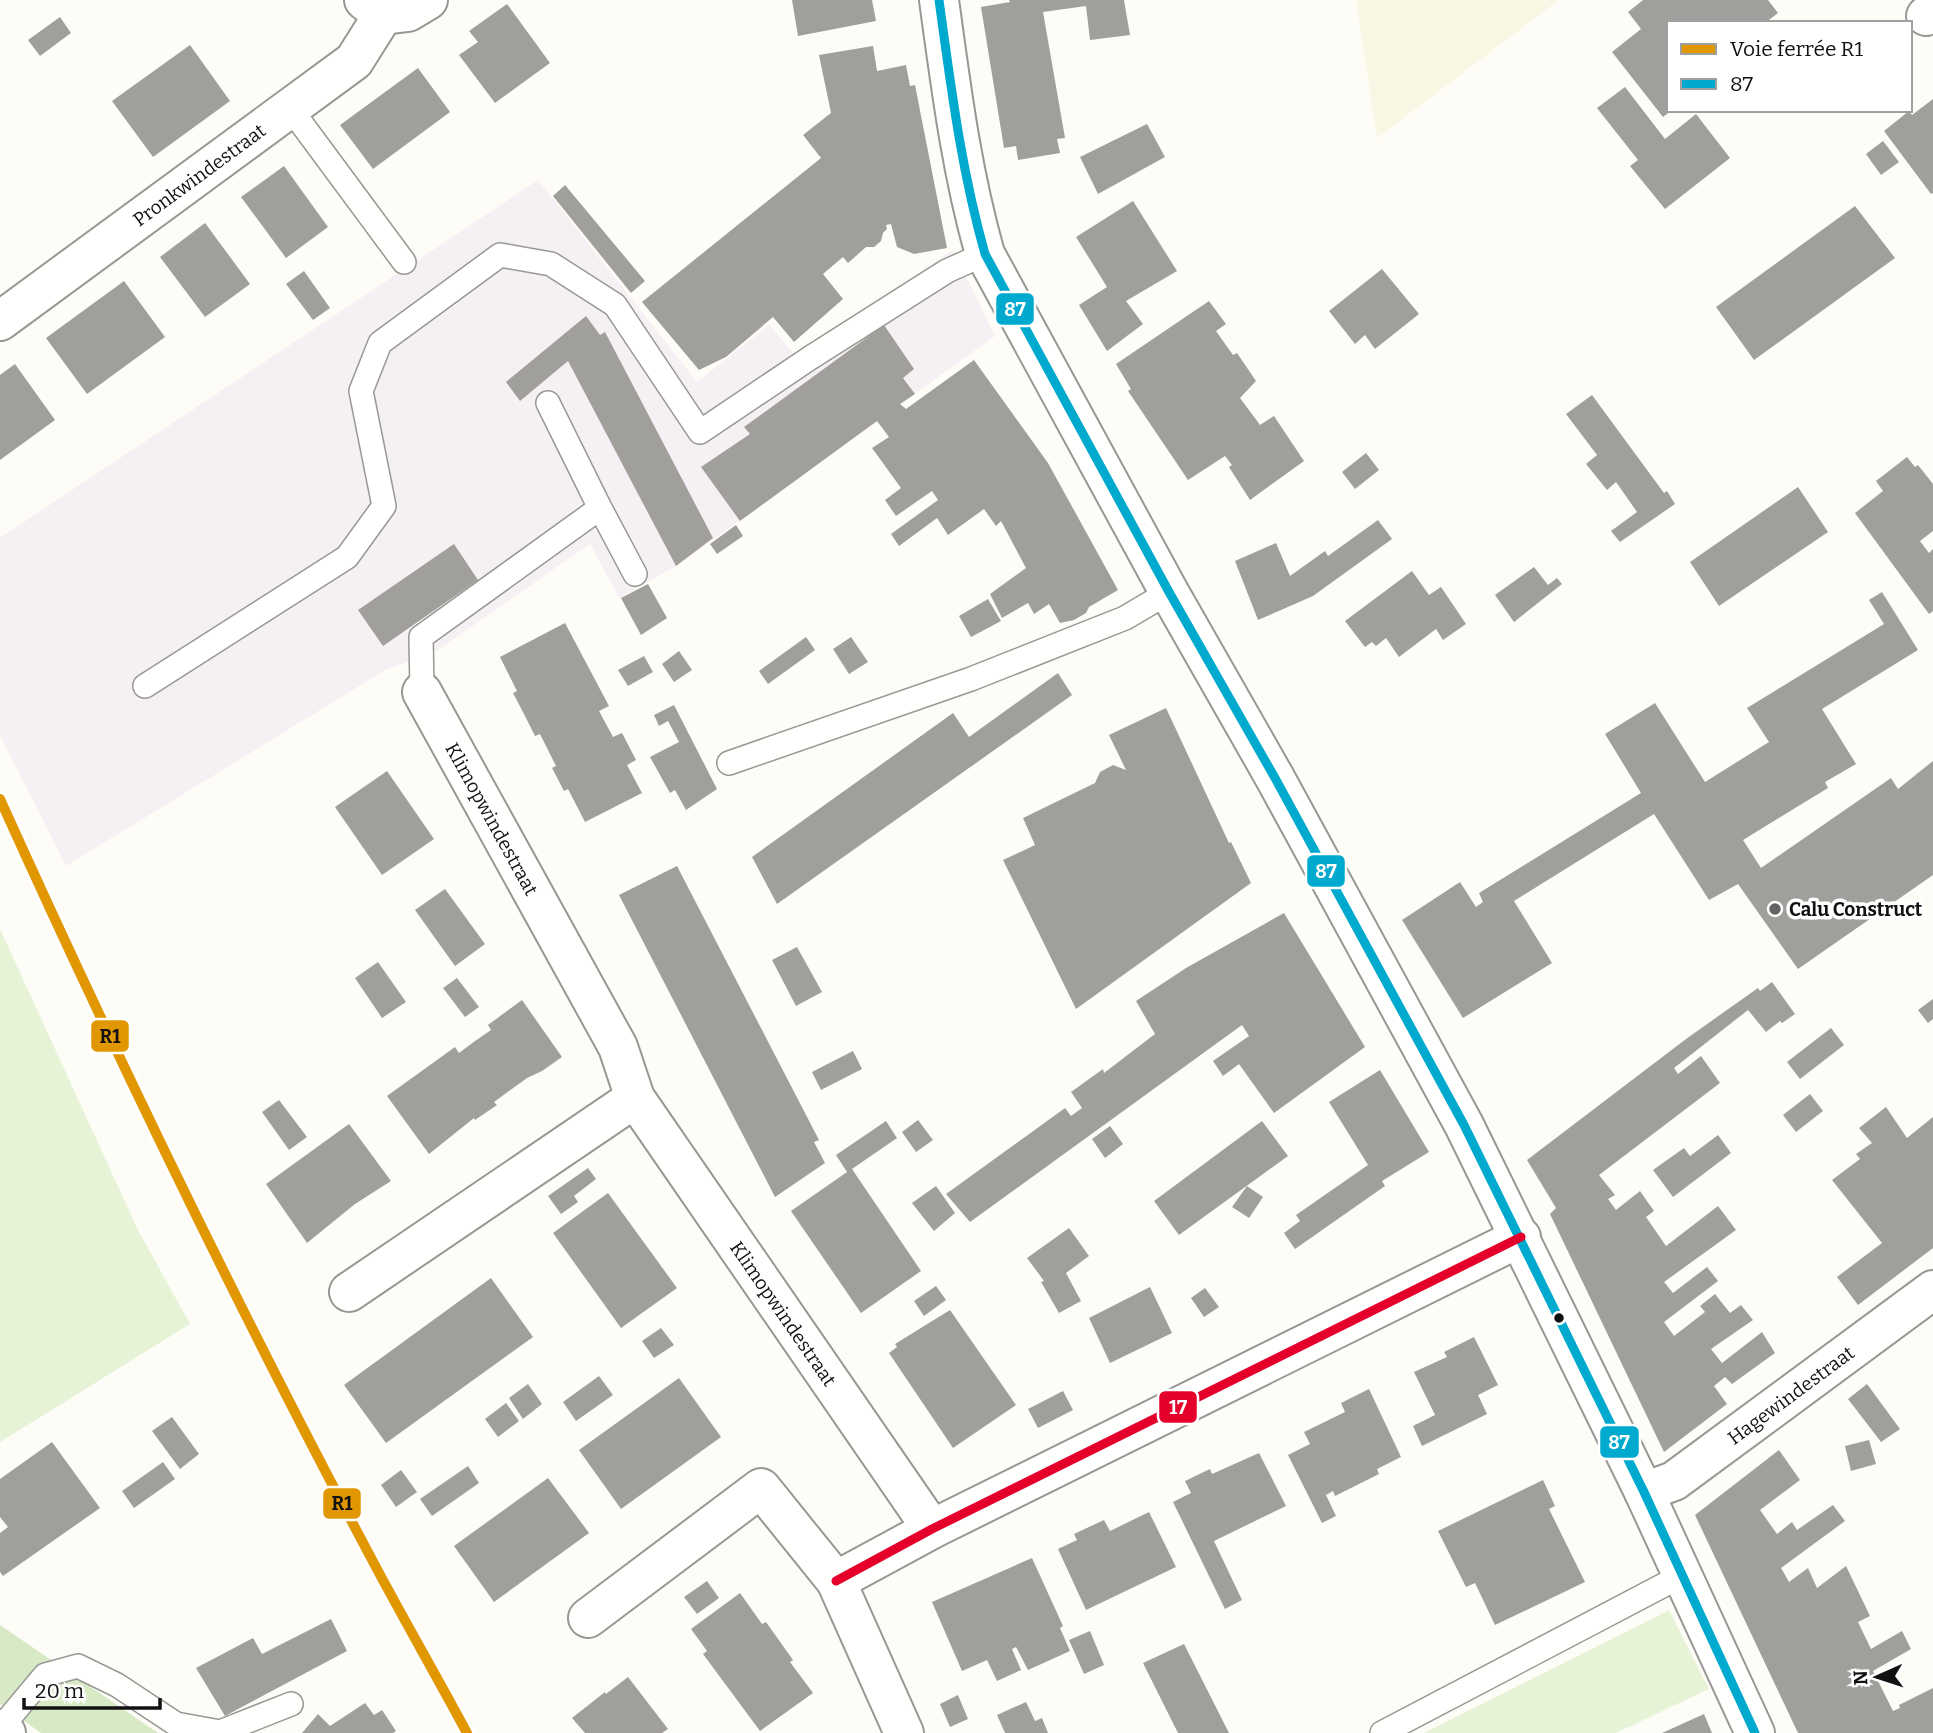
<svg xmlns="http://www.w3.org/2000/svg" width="1933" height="1733" font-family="Bitter,serif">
<rect width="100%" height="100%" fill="#fdfcf7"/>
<path fill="#f5f0f3" d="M538 180 697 382 769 325 794 354 953 250 995 336 676 566 619 598 590 544 432 654 387 669 66 866 0 735V538Z"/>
<path fill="#f9f7e4" d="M1356 0H1559L1377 138Z"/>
<path fill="#e7f3d7" d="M0 929 138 1230 190 1324 0 1442Z
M1669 1610 1709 1689 1616 1733H1424Z"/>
<path fill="#d8eac5" d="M0 1625 158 1733H41L0 1704Z"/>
<path fill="#a19f9c" d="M792 0H872L876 21 798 36Z
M1009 0H1124L1130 35 1090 40 1086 6 1043 12 1065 138 1057 139 1060 153 1018 160 1016 146 1004 148 981 7 1010 2Z
M1643 0H1768L1778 13 1765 23H1669V110H1672L1663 117 1612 52 1641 29 1628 12Z
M507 4 550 63 495 103 459 55 478 42 469 31Z
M60 17 71 33 40 56 28 40Z
M190 45 230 101 153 157 112 101Z
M873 46 877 71 906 65 910 86 915 85 947 248 914 254 897 247 891 224 886 225 887 229 883 233 881 241 874 247H866L848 263 843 257 823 274 843 299 794 342 773 317 726 357 699 370 642 302 821 158 803 135 831 113 819 55Z
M418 68 450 112 373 169 340 125Z
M1625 87 1665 139 1696 114 1730 158 1665 209 1630 166 1638 160 1597 108Z
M1933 99V193L1931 194 1884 131 1909 111 1912 115Z
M1147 124 1165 157 1098 194 1080 157Z
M1883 141 1899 162 1881 175 1866 154Z
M284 166 328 227 286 258 241 197Z
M565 185 645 281 631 293 553 196Z
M1133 201 1177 271 1126 301 1143 324 1107 351 1079 305 1107 287 1076 237Z
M1855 206 1895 258 1754 360 1716 307Z
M205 223 250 284 205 317 160 257Z
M1382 269 1419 314 1375 349 1365 335 1355 344 1329 311Z
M304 271 330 308 313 320 286 284Z
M124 281 165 337 87 394 46 338Z
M1209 301 1226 324 1216 331 1233 355 1237 353 1256 381 1240 398 1260 425 1274 416 1304 461 1250 500 1229 467 1232 465 1225 456 1188 480 1128 391 1131 389 1116 364Z
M586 316 600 335 605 332 713 538 676 566 568 361 520 401 506 382Z
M884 325 914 369 903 378 915 394 900 404 906 409 974 360 1048 463 1118 590 1089 607 1086 613 1074 620 1060 623 1049 604 1034 614 1028 603 1002 618 990 594 1026 568 1001 521 996 526 984 509 948 535 937 518 899 546 891 534 938 500 932 491 896 516 885 500 901 488 872 448 889 437 877 421 740 521 701 467 750 434 744 427Z
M15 364 55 420 0 460V375Z
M1592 395 1664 493 1667 491 1675 504 1620 542 1611 531 1637 512 1616 482 1607 490 1586 464 1597 455 1566 414Z
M1366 453 1379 470 1355 489 1342 472Z
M1907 457 1915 467 1918 465 1933 484V531L1920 541 1929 553 1933 549V611L1929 614 1855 513 1883 491 1876 481Z
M1798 487 1828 532 1719 606 1690 562Z
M1378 520 1392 539 1313 596 1258 620 1235 561 1276 543 1290 576 1325 551 1328 556Z
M736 525 743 536 717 554 710 544Z
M454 544 478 580 383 646 358 610Z
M1534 567 1548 585 1557 578 1562 584 1514 622 1495 595Z
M1412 571 1429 595 1441 587 1466 624 1443 640 1436 629 1399 657 1386 638 1376 646 1372 642 1365 647 1345 621Z
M648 584 667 618 641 635 621 598Z
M1882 592 1918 650 1822 709 1856 764 1825 782 1828 788 1743 840 1761 868 1891 778 1898 789 1933 761V875L1798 969 1738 884 1709 900 1654 814 1514 901 1552 963 1463 1018 1402 920 1460 882 1476 907 1483 902 1479 893 1641 793 1605 734 1655 703 1705 782 1769 742 1747 708 1884 624 1869 600Z
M988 599 1001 621 971 637 959 616Z
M565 623 609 706 599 711 613 737 622 733 636 760 627 765 642 793 585 822 568 789 564 791 552 768 556 766 540 734 535 736 524 714 513 693 517 691 500 657Z
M806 637 815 650 768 684 759 671Z
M851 637 868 662 849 674 833 649Z
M679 651 692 670 674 682 662 664Z
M644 656 653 672 628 686 618 670Z
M1058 673 1072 695 777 904 752 857 953 713 969 737Z
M674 705 717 789 686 810 675 790 670 793 650 757 679 742 668 721 659 726 654 715Z
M1166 708 1229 843 1231 842 1251 883 1076 1009 1003 860 1035 845 1023 818 1095 783 1100 772 1113 765 1126 770 1109 735Z
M387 771 434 839 382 875 335 807Z
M677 866 819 1140 814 1142 825 1163 775 1197 619 895Z
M445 889 485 944 455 966 415 910Z
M1284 913 1365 1047 1274 1113 1239 1064 1223 1076 1213 1061 1249 1036 1242 1025 970 1222 946 1194 1065 1108 1071 1116 1082 1108 1071 1092 1103 1069 1104 1073 1155 1034 1136 1001 1186 968Z
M797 947 822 992 796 1006 772 960Z
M378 962 406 1002 382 1018 355 978Z
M457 978 479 1007 465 1017 443 988Z
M1772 982 1795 1014 1782 1023 1780 1021 1766 1032 1748 1010 1674 1068 1678 1074 1701 1056 1720 1083 1599 1175 1615 1195 1608 1199 1616 1210 1640 1191 1654 1211 1646 1217 1666 1246 1718 1206 1736 1230 1664 1282 1673 1293 1707 1267 1718 1281 1664 1322 1674 1336 1705 1312 1700 1306 1715 1294 1730 1313 1741 1305 1753 1320 1711 1349 1722 1363 1762 1332 1775 1353 1732 1384 1725 1377 1714 1386 1727 1404 1664 1452 1550 1214 1556 1208 1527 1160 1686 1039 1758 988 1760 991Z
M1933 999V1019L1928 1023 1918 1010Z
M522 1000 562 1057 542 1071 527 1078 494 1102 497 1105 475 1120 474 1118 429 1154 387 1096 455 1047 459 1053 475 1041 491 1030 488 1025Z
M1831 1028 1844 1045 1800 1079 1787 1062Z
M853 1051 862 1069 821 1090 812 1072Z
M1380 1070 1429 1152 1382 1181 1385 1186 1295 1249 1284 1233 1300 1221 1296 1215 1368 1165 1329 1102Z
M1810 1094 1823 1111 1796 1132 1783 1115Z
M279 1100 307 1137 289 1150 262 1112Z
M1886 1107 1907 1138 1933 1117V1248L1858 1305 1837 1277 1882 1243 1832 1180 1860 1159 1856 1154 1872 1143 1859 1128Z
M918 1120 933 1140 916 1152 902 1132Z
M886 1121 897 1138 852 1169 921 1271 861 1313 791 1211 847 1172 836 1155Z
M1262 1121 1288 1156 1179 1235 1154 1201Z
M349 1124 391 1181 355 1204 307 1243 266 1184Z
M1110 1126 1123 1144 1105 1158 1092 1139Z
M1718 1135 1731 1153 1673 1197 1653 1170 1684 1148 1690 1156Z
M588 1168 596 1179 574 1196 578 1202 561 1214 548 1196Z
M936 1186 955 1213 934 1231 912 1203Z
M1247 1186 1263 1197 1249 1218 1232 1207Z
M608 1193 677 1288 621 1328 553 1233Z
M1069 1228 1089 1256 1066 1273 1081 1301 1059 1313 1041 1282 1044 1281 1027 1258Z
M491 1278 533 1337 386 1443 344 1385Z
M936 1286 946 1300 924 1316 914 1301Z
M1150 1287 1172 1333 1110 1363 1089 1318Z
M1205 1288 1219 1307 1204 1317 1191 1298Z
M950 1310 1016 1405 953 1448 889 1353 897 1347 895 1344Z
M661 1328 674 1345 654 1358 642 1341Z
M1474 1337 1498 1385 1478 1395 1487 1414 1422 1446 1413 1426 1435 1415 1414 1372 1447 1357 1444 1352Z
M599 1376 613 1395 576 1421 563 1402Z
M679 1378 721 1437 621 1509 579 1450Z
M528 1384 542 1404 523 1419 509 1398Z
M1867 1384 1900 1429 1881 1442 1848 1399Z
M1369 1389 1401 1457 1377 1469 1379 1474 1335 1496 1333 1491 1326 1495 1336 1516 1322 1523 1288 1455 1310 1444 1304 1432 1345 1412 1341 1403Z
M1063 1391 1073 1410 1038 1428 1028 1409Z
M506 1403 519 1421 498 1437 485 1419Z
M172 1417 199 1454 180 1469 152 1431Z
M1869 1440 1876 1464 1851 1471 1845 1446Z
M52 1442 100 1508 3 1576 0 1572V1533L8 1527 0 1517V1479Z
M1779 1450 1800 1480 1760 1510 1777 1534 1792 1522 1797 1530 1833 1505 1845 1521 1781 1568 1789 1582 1808 1568 1817 1588 1846 1566 1870 1616 1858 1622 1871 1649 1902 1631 1911 1649 1873 1671 1893 1711 1900 1708 1899 1705 1933 1688V1733H1798L1695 1515Z
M1259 1453 1286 1506 1214 1541 1242 1600 1225 1609 1173 1502 1191 1493 1185 1481 1210 1469 1212 1474Z
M163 1462 175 1479 134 1508 122 1491Z
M468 1466 479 1483 432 1516 420 1499Z
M401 1470 417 1492 396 1507 381 1485Z
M548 1478 589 1533 494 1602 454 1546Z
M1543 1480 1555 1506 1549 1509 1585 1582 1495 1625 1475 1583 1466 1587 1438 1531Z
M1149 1512 1176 1567 1086 1610 1058 1549 1077 1540 1074 1534 1104 1520 1110 1531Z
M1032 1558 1063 1626 1060 1628 1070 1651 1028 1670 1016 1647 1012 1649 1021 1670 997 1681 987 1660 962 1671 932 1602Z
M707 1581 719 1598 697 1614 684 1597Z
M740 1593 762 1624 766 1622 793 1660 790 1662 813 1693 760 1731 703 1654 707 1651 691 1629Z
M331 1619 347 1651 225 1716 196 1668 253 1638 262 1654Z
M1090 1631 1104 1665 1084 1674 1069 1640Z
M1184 1644 1229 1733H1178L1143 1663Z
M628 1677 668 1729 662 1733H585L572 1718 605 1692 606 1694Z
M958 1695 968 1719 950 1727 940 1704Z
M1026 1702 1035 1721 1042 1718 1048 1733H1005L997 1715Z
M365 1703 374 1715 382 1710 396 1731 393 1733H302L318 1714 330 1726Z
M1704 1714 1712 1733H1662Z"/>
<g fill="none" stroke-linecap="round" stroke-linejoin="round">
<g stroke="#979795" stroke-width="26">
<path id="lane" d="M290 108 404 262
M548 403 600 508
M145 686 347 557 384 506 361 391 380 343 500 255 551 264 615 305 700 432 810 358 947 271 985 254
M422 692 421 637 600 508 635 574
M729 763 971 679 1125 618 1169 592
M0 1729 45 1675 78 1666 117 1685 176 1724 220 1732 291 1704
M1382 1733 1681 1576"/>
</g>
<g stroke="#979795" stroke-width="42">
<g id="street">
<path d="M364 0 383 15 408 12 428 0"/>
<path d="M939 0C951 87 961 169 985 254L1169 592 1275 778 1464 1125 1644 1492 1755 1733"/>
<path d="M1926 16 1933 11"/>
<path id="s1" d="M0 321 354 61 383 15"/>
<path id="s2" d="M422 692 618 1047 635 1098 932 1529"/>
<path d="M349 1292 635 1098"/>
<path id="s3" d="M1644 1492 1674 1481 1933 1290"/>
<path d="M836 1581 932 1529 1521 1237"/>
<path d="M588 1618 761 1488 836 1581 904 1733"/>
<path d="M0 1729 6 1733"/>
</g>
</g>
<use href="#lane" stroke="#fffffe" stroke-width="23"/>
<use href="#street" stroke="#fffffe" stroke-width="38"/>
<g stroke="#fff" stroke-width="14">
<path id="bus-1" d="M939 0C951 87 961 169 985 254L1169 592 1275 778 1464 1125 1644 1492 1755 1733"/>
</g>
<g stroke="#fff" stroke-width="14">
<path id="bus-2" d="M836 1581 932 1529 1521 1237"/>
</g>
<use href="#bus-1" stroke="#00a9ce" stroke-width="9"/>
<use href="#bus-2" stroke="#e4002b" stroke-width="9"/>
<g stroke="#fff" stroke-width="16">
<path id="rail-1" d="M0 799C118 1060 243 1318 378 1571 407 1625 438 1679 467 1733"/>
</g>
<use href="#rail-1" stroke="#e09702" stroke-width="10"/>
</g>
<circle fill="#646362" stroke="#fff" stroke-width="2.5" cx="1775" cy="909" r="7"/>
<circle fill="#111" stroke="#fff" stroke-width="2.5" cx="1559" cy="1318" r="6"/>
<g text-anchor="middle" stroke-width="7" stroke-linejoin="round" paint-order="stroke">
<g font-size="19" fill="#111" stroke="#fff">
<text dy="7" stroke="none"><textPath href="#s1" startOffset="247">Pronkwindestraat</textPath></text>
<text dy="7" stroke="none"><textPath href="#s2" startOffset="145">Klimopwindestraat</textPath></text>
<text dy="7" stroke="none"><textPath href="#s2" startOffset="721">Klimopwindestraat</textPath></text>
<text dy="7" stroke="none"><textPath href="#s3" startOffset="177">Hagewindestraat</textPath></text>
</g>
<g font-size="19" font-weight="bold" fill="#111" stroke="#fff" text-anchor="start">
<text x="1789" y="916">Calu Construct</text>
</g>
</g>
<g stroke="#fff" stroke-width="2.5">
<rect x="995" y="292" width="40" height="34" rx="7" fill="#00a9ce"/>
<rect x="1306" y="854" width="40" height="34" rx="7" fill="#00a9ce"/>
<rect x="90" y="1019" width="40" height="34" rx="7" fill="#e09702"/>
<rect x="1158" y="1390" width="40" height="34" rx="7" fill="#e4002b"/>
<rect x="1599" y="1425" width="41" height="34" rx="7" fill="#00a9ce"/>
<rect x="322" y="1487" width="40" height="33" rx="7" fill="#e09702"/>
</g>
<g font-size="19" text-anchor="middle" font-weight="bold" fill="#fff">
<text x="1015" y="316">87</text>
<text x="1326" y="878">87</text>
<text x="1178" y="1414">17</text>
<text x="1619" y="1449">87</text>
</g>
<g font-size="19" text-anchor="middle" font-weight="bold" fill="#111">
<text x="110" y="1043">R1</text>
<text x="342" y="1510">R1</text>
</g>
<rect x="1667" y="21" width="245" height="91" fill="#ffffff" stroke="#a0a0a0" stroke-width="2"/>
<rect x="1681" y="44" width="35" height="10" fill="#e09702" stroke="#a0a0a0" stroke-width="2"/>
<text x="1730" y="56" font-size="21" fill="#111111">Voie ferrée R1</text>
<rect x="1681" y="79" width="35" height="10" fill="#00a9ce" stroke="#a0a0a0" stroke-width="2"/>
<text x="1730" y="91" font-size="21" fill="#111111">87</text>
<g transform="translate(1877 1677) rotate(267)" stroke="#ffffff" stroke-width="5" paint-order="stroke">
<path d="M0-5L12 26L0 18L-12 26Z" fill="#111111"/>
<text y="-10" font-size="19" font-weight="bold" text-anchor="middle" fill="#111111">N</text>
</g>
<path d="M24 1698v10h136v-10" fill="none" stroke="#111111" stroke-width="3.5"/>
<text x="35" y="1698" font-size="21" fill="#111111" stroke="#ffffff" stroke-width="5" paint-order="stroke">20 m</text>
</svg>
